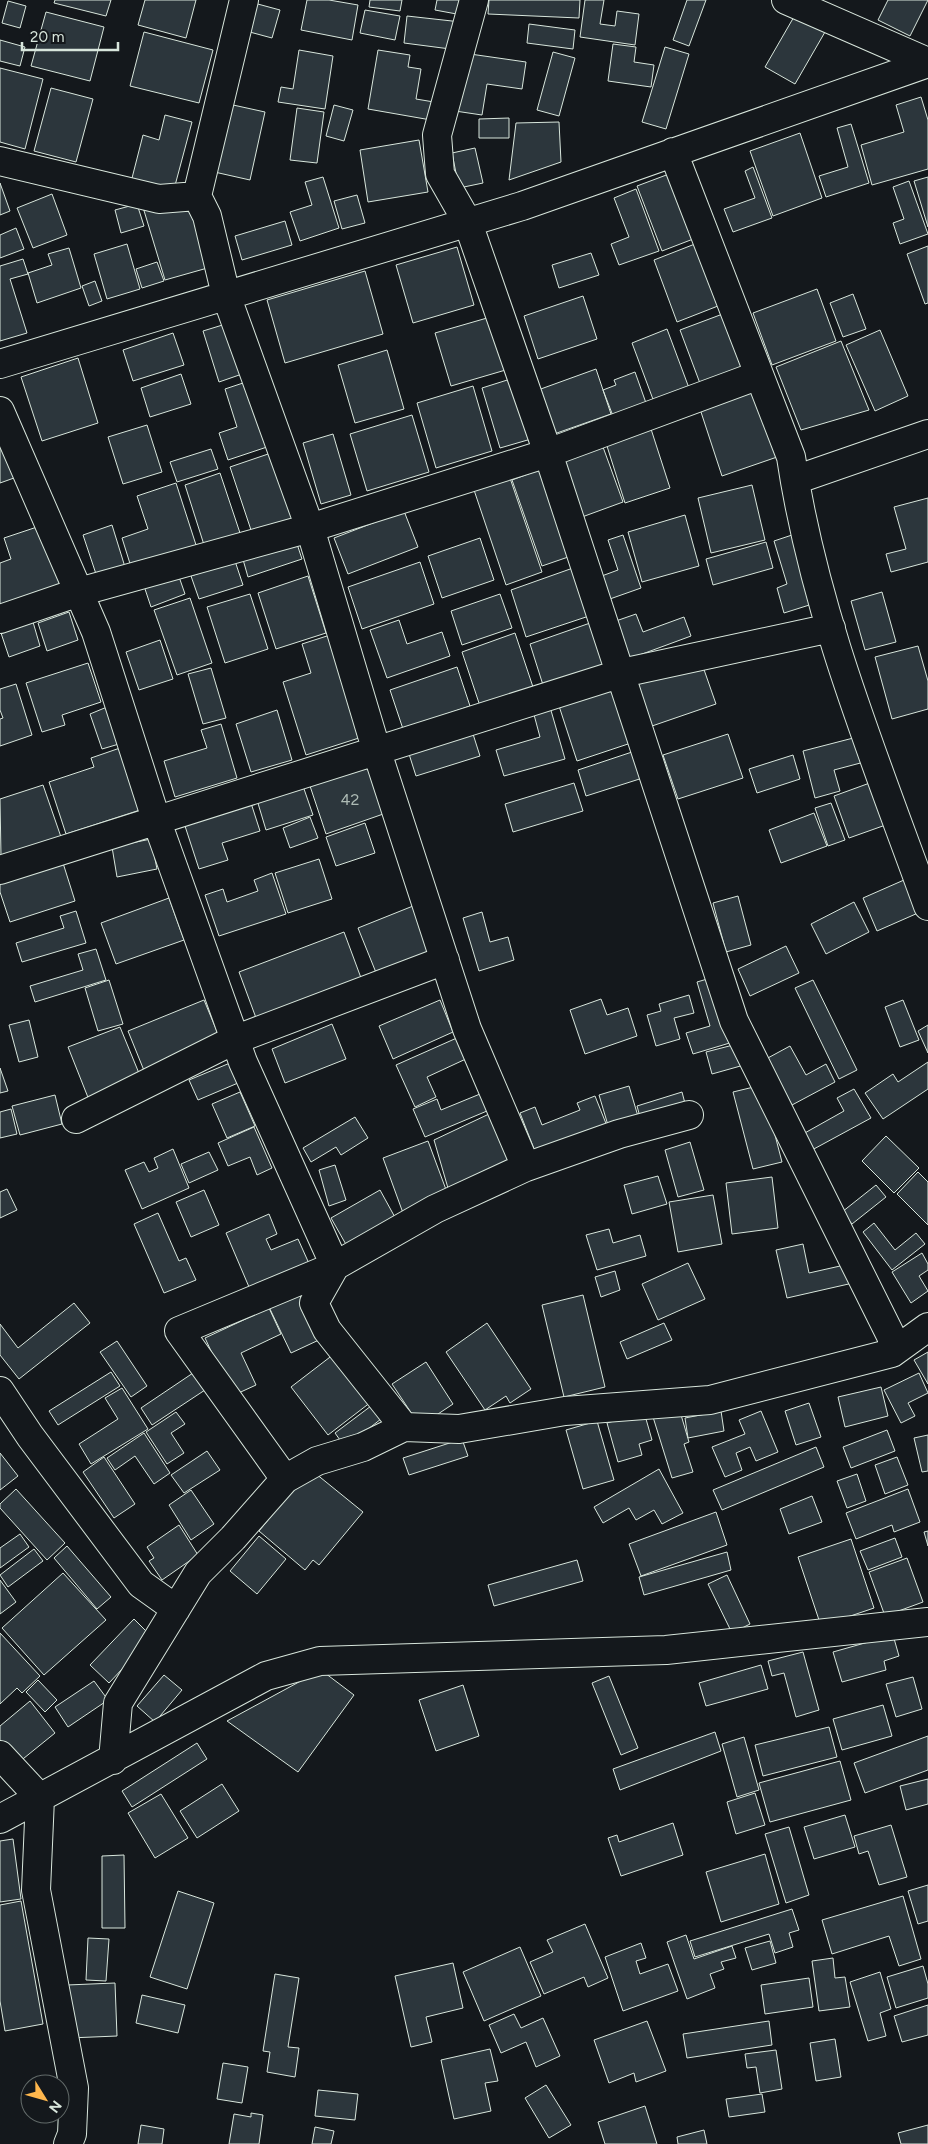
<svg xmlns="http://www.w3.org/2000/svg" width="928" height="2144" font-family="Figtree,sans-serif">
<rect width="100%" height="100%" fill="#14181c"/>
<path fill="#2c363c" stroke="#d8e6dc" d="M55 0H111L106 16 54 3Z
M145 0H196L186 38 138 25Z
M307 0H329L358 5 352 40 301 30Z
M370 0H402L400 11 369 7Z
M437 0H465L462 15 435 10Z
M489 0H580L579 18 488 14Z
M585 0H604L600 24 615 26 617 11 639 14 635 45 580 37Z
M687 0H706L689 46 673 40Z
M888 0H928L910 36 878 20Z
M8 1 26 6 20 28 2 23Z
M254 3 280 10 272 38 246 31Z
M365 10 400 16 395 40 360 33Z
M46 12 104 27 90 81 31 66Z
M795 15 825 32 795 84 765 67Z
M407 16 461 22 458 50 404 43Z
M529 24 575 30 573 49 527 43Z
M144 32 213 50 199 103 130 86Z
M0 40 25 47 20 66 0 61Z
M613 44 636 47 634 62 654 65 651 87 608 81Z
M665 47 689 54 666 129 642 122Z
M299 50 333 56 325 109 278 102 281 87 293 89Z
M378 50 410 55 408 67 421 69 416 99 434 102 431 120 368 109Z
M553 52 575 58 559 116 537 110Z
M463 53 526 62 522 89 487 84 482 115 455 111Z
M0 68 43 79 25 149 0 142Z
M51 88 93 99 76 162 34 151Z
M921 97 928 120V169L872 185 861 145 904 132 896 105Z
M224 103 265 112 250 180 210 171Z
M334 105 353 110 344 141 326 136Z
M297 108 324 112 317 163 290 160Z
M165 115 192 122 173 193 131 182 143 135 159 140Z
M509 118V138H479V119Z
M559 122 561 162 509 180 516 123Z
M851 124 869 183 826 197 819 176 848 167 837 128Z
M800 133 822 198 773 216 750 151Z
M419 140 428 192 368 202 360 150Z
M475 148 483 183 459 188 452 153Z
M753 167 772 218 733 232 724 209 755 198 745 171Z
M677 171 701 236 662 251 637 186Z
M323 177 339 228 300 241 290 212 312 205 305 182Z
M928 177V227L914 181Z
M909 181 928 234 900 244 893 223 904 219 893 187Z
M0 183 10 211 0 215Z
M636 189 659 251 619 265 611 244 629 237 614 198Z
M52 194 67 235 33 248 17 208Z
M357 195 365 223 342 229 334 201Z
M137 204 144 226 121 233 115 210Z
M142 204 196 212 211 267 165 280Z
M285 221 292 245 242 260 235 236Z
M16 228 24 249 0 258V235Z
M700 242 723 304 677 322 654 260Z
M127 244 140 289 107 299 94 254Z
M928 246V303L925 304 907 254Z
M457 247 474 305 413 323 396 265Z
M69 248 81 288 37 303 28 273 52 265 48 254Z
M591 253 599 275 559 288 552 265Z
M23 259 28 274 10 279 27 333 0 341V266Z
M157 262 164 281 142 288 136 269Z
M365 271 383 334 285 363 267 300Z
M95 281 102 301 89 306 82 286Z
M817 289 836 341 772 365 753 313Z
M853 294 866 329 843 337 830 303Z
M583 296 597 339 538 359 524 316Z
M728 312 749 367 701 386 680 330Z
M494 316 509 369 451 386 435 333Z
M229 323 245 373 219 382 203 331Z
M667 329 689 388 654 402 632 343Z
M880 330 908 396 875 411 846 345Z
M173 333 184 365 133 381 123 350Z
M841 341 869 410 801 430 776 367Z
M387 350 404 409 355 423 338 365Z
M78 358 98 423 42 441 21 377Z
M596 369 611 414 554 434 538 390Z
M635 372 646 403 613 416 603 390 616 385 614 380Z
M181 374 191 404 150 417 141 388Z
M520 376 538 437 500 448 482 388Z
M246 382 267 447 228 460 219 433 237 427 225 389Z
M473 386 492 451 436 468 417 403Z
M758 390 780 456 722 476 700 409Z
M412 415 429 472 367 491 350 434Z
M147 425 162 472 123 484 108 437Z
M651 429 670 488 625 503 606 443Z
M333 434 351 495 321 504 303 443Z
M0 437 14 478 0 483Z
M603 447 623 502 582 517 562 462Z
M211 449 218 469 177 482 170 462Z
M277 451 299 517 252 533 230 467Z
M544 468 574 555 542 566 512 480Z
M220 473 241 536 205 548 185 485Z
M510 478 542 572 506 585 474 490Z
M176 483 197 548 132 570 122 538 148 529 137 496Z
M752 485 765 540 711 553 698 498Z
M928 498V562L891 572 886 554 906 549 894 507Z
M404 511 418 547 348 574 334 538Z
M685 515 699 566 642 582 628 532Z
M43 525 64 589 0 610V563L11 559 4 538Z
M112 525 125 567 97 577 83 535Z
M801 532 822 601 784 613 777 588 787 584 774 541Z
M623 535 641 588 607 600 599 577 618 570 608 540Z
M295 538 302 559 248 577 242 556Z
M480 538 494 580 442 598 428 556Z
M766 542 773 568 713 585 706 559Z
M235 561 243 585 199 599 191 576Z
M420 562 434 604 362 629 348 587Z
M573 568 589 616 526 637 511 590Z
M177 571 185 594 151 607 143 583Z
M308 576 326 633 276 649 258 593Z
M882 592 896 642 865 650 851 601Z
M250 594 268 649 225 663 207 607Z
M500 594 512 628 462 645 451 611Z
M190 598 212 663 177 675 154 610Z
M69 612 78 640 47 651 38 623Z
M636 614 643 632 684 617 691 636 626 660 613 622Z
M399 620 407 644 442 632 450 656 387 678 370 630Z
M33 622 40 646 9 657 1 633Z
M593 622 607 663 543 685 530 644Z
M515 633 533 687 480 706 462 652Z
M330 635 362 737 306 755 283 682 311 673 302 644Z
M160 640 173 679 139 690 126 652Z
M918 646 928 681V709L892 719 875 657Z
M701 661 716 704 652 726 637 683Z
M88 663 101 702 62 715 65 725 42 732 26 683Z
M457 667 470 706 403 729 390 690Z
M211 668 226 718 203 724 188 674Z
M16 684 32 735 0 746V719L3 718 0 710V689Z
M622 686 640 740 577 761 559 706Z
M107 707 119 744 102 749 90 714Z
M550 707 565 759 504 776 496 750 540 737 533 711Z
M277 710 292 760 251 772 236 724Z
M221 724 237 778 175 797 164 761 207 748 201 730Z
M473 734 480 756 416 776 409 754Z
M728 734 743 778 678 799 663 755Z
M861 736 868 761 834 770 840 791 815 798 803 751Z
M120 748 140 810 66 834 49 782 94 767 91 758Z
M641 749 649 776 586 796 578 770Z
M793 755 800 779 757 793 749 769Z
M374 765 389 812 326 834 310 786Z
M878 780 894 822 849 838 834 796Z
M574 783 583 811 513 832 505 804Z
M43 785 61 837 1 857 0 799Z
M303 786 313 815 266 830 257 800Z
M251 803 260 831 222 843 228 860 199 869 185 826Z
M831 803 845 840 828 846 815 808Z
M814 813 827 846 781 863 769 830Z
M310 817 318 838 290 848 283 828Z
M365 823 375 853 336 866 326 837Z
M151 839 157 869 117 877 112 847Z
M319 859 332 899 288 913 275 873Z
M63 863 75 901 10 922 0 892V884Z
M272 873 286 914 219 936 205 895 223 889 227 902 258 891 254 880Z
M904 880 918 913 877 931 863 898Z
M738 896 751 945 726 952 713 903Z
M169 898 184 940 116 964 101 923Z
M854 902 869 932 826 954 811 924Z
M413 906 434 957 379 980 358 928Z
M76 911 86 943 22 962 16 943 64 928 60 916Z
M482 912 490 942 508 937 514 960 479 971 463 918Z
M344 932 364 986 259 1026 239 972Z
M786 946 799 973 750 996 738 969Z
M96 949 106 980 35 1002 30 986 83 970 78 954Z
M714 977 733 1042 693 1054 686 1033 710 1026 697 982Z
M109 980 123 1024 98 1031 85 988Z
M813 980 857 1070 839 1079 795 988Z
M689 995 694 1013 674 1018 680 1039 656 1046 647 1015 661 1011 659 1004Z
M601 999 607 1015 628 1008 637 1036 585 1054 570 1010Z
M204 1000 221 1041 145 1073 128 1031Z
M440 1000 453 1032 393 1059 379 1026Z
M903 1000 919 1040 900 1047 885 1007Z
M29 1020 38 1057 19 1062 9 1025Z
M332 1024 346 1059 285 1083 272 1049Z
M928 1025V1053L918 1031Z
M120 1027 143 1083 91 1105 68 1047Z
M459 1037 468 1058 427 1077 436 1097 415 1107 396 1065Z
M737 1044 744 1065 712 1074 706 1052Z
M790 1046 806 1075 826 1064 835 1082 792 1105 766 1059Z
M928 1062V1089L883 1119 865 1093 893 1074 898 1082Z
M230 1063 238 1083 198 1100 189 1080Z
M0 1068 8 1091 0 1093Z
M762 1085 782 1162 753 1169 733 1092Z
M629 1086 640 1123 610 1132 599 1095Z
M854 1089 871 1118 812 1150 803 1134 844 1111 837 1098Z
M240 1092 255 1126 227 1138 212 1104Z
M682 1092 687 1111 642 1124 637 1106Z
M480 1094 487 1111 425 1137 413 1109 437 1099 441 1110Z
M55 1095 62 1124 20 1135 12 1106Z
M595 1096 609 1131 538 1159 520 1113 535 1107 542 1125 580 1110 577 1103Z
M11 1109 17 1134 0 1138V1112Z
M489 1114 511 1164 450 1195 434 1140Z
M355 1117 368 1138 341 1155 336 1147 311 1162 303 1148Z
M254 1127 272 1168 257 1175 250 1157 228 1166 218 1143Z
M886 1136 919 1168 894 1193 862 1161Z
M428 1141 448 1195 403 1213 383 1158Z
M690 1142 704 1190 678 1197 665 1150Z
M173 1149 189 1188 142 1209 125 1170 144 1162 149 1172 158 1168 154 1158Z
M209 1152 218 1170 189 1183 181 1164Z
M335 1165 346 1200 329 1206 319 1170Z
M918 1172 928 1182V1225L897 1194Z
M658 1176 667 1204 632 1214 624 1185Z
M772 1177 778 1228 732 1234 726 1183Z
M876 1185 886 1197 852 1224 842 1212Z
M7 1189 17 1210 0 1218V1192Z
M204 1190 219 1225 191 1237 176 1202Z
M380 1190 397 1221 348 1248 331 1218Z
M713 1195 722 1244 678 1252 669 1202Z
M158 1213 179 1261 186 1258 196 1280 164 1293 134 1224Z
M269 1214 277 1234 266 1239 271 1250 298 1239 311 1268 252 1294 226 1233Z
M874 1223 895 1250 916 1233 925 1244 892 1270 863 1232Z
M609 1229 613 1243 640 1235 646 1256 597 1270 586 1235Z
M803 1244 809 1273 849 1264 853 1283 787 1298 776 1250Z
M922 1253 928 1264V1270L919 1276 928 1291 911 1303 892 1272Z
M688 1263 705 1299 658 1320 642 1284Z
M615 1271 620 1290 601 1297 595 1277Z
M299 1293 321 1339 291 1353 269 1307Z
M583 1295 605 1387 564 1397 542 1305Z
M74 1303 90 1323 19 1379 0 1355V1324L18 1348Z
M269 1308 281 1334 241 1353 256 1385 232 1396 205 1338Z
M487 1323 531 1389 510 1403 506 1396 485 1410 446 1352Z
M664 1323 672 1340 627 1359 620 1342Z
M117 1341 147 1386 131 1397 100 1352Z
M928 1352V1384L914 1360Z
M334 1354 371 1402 328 1435 291 1387Z
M426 1362 453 1404 420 1426 392 1384Z
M196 1371 208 1388 152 1425 141 1408Z
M111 1372 120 1386 58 1425 49 1411Z
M919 1373 928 1393 908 1403 915 1416 901 1423 884 1390Z
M881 1387 888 1416 845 1427 838 1397Z
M122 1388 148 1429 91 1464 79 1444 118 1419 105 1398Z
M809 1403 821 1437 796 1445 785 1411Z
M371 1406 381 1419 345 1447 335 1433Z
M679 1408 689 1442 684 1444 693 1472 672 1478 653 1417Z
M721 1411 724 1431 688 1438 685 1418Z
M761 1411 778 1452 756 1461 750 1447 736 1453 742 1470 725 1477 712 1447 745 1434 739 1420Z
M176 1412 185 1424 171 1433 184 1453 167 1464 146 1432Z
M644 1412 652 1440 639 1444 642 1455 618 1462 607 1423Z
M597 1421 614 1480 583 1489 566 1430Z
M887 1430 895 1451 851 1468 843 1447Z
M144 1433 170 1473 154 1484 135 1456 115 1470 107 1458Z
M928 1435V1471L922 1472 914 1438Z
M462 1439 468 1456 409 1475 403 1458Z
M816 1447 824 1467 722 1510 713 1490Z
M207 1451 220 1470 184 1493 171 1475Z
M0 1453 18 1476 0 1490Z
M104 1457 135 1504 114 1518 83 1472Z
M897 1457 908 1485 885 1494 875 1465Z
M310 1469 363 1512 319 1565 313 1560 305 1570 259 1531Z
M659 1469 683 1513 662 1524 654 1510 636 1520 629 1508 603 1523 594 1507Z
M857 1474 866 1501 847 1508 837 1481Z
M16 1489 65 1543 47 1560 0 1508V1504Z
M908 1489 920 1522 894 1532 892 1525 856 1539 846 1513Z
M191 1490 214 1524 191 1540 169 1505Z
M812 1496 822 1522 789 1534 780 1509Z
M716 1512 727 1545 641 1576 629 1544Z
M179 1525 198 1555 162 1580 149 1561 154 1558 147 1547Z
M928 1531V1546L924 1532Z
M20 1534 29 1547 0 1568V1548Z
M259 1536 286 1559 257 1594 230 1571Z
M895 1538 902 1557 868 1570 860 1551Z
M851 1539 874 1608 821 1626 798 1557Z
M67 1546 111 1597 97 1609 54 1558Z
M34 1549 43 1561 8 1587 0 1575Z
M727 1552 731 1570 644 1595 639 1577Z
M907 1558 923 1602 885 1616 869 1572Z
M577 1560 583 1581 494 1606 488 1585Z
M63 1573 106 1620 44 1675 2 1628Z
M727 1575 750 1624 732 1633 708 1584Z
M0 1580 16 1602 0 1614Z
M134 1619 152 1637 109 1683 90 1665Z
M0 1633 40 1676 22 1693 17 1688 0 1704Z
M893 1635 899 1656 884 1661 886 1670 842 1682 833 1652Z
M803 1652 819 1710 796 1717 784 1673 772 1676 768 1661Z
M761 1665 768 1689 706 1706 699 1683Z
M321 1670 354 1695 298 1772 227 1721Z
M164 1675 182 1690 155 1722 137 1706Z
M609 1676 638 1748 621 1755 592 1683Z
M913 1677 922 1709 896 1717 886 1684Z
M38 1680 57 1700 45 1712 26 1692Z
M94 1681 108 1700 68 1727 55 1707Z
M463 1685 479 1736 436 1751 419 1700Z
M30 1701 55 1733 13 1767 0 1751V1726Z
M883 1705 892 1736 842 1750 833 1719Z
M829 1727 837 1757 763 1776 755 1745Z
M715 1732 721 1751 620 1790 613 1769Z
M928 1736V1770L865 1793 854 1763Z
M744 1737 759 1790 737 1797 722 1744Z
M197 1743 207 1759 132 1807 122 1791Z
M840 1761 851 1800 770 1822 759 1783Z
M928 1779V1804L906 1810 900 1786Z
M222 1784 239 1811 197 1838 180 1811Z
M755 1793 765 1825 736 1834 727 1802Z
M161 1794 188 1838 155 1858 128 1813Z
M845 1815 855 1847 814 1859 804 1827Z
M673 1823 683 1855 621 1876 608 1838 617 1835 619 1842Z
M891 1825 907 1877 879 1885 868 1851 859 1854 854 1836Z
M789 1827 809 1895 786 1903 765 1834Z
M13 1839 21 1899 0 1902V1841Z
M765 1854 779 1904 721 1922 706 1872Z
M124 1855 125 1928H102V1856Z
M928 1885V1921L918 1924 908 1891Z
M178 1891 214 1903 187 1989 150 1977Z
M903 1896 921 1959 899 1966 889 1936 832 1954 822 1920Z
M21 1901 43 2024 5 2031 0 2001V1905Z
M792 1909 799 1930 789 1933 793 1947 775 1953 769 1934 695 1957 690 1941Z
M585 1924 608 1978 588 1987 584 1977 544 1994 530 1962 553 1952 547 1940Z
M686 1935 694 1959 732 1946 736 1958 721 1962 724 1969 710 1974 715 1988 687 1999 667 1942Z
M88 1938 109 1939 106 1981 86 1980Z
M770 1941 776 1963 752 1970 745 1948Z
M641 1943 646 1958 636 1961 640 1974 668 1964 678 1991 623 2011 605 1957Z
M520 1947 541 1996 484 2021 463 1972Z
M833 1958 835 1978 845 1977 850 2007 819 2011 812 1961Z
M453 1963 463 2008 426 2017 432 2042 411 2047 395 1976Z
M923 1966 928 1984V1998L896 2008 887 1977Z
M880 1972 891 2009 880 2013 886 2036 868 2041 850 1982Z
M275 1974 299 1978 288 2047 299 2048 295 2077 267 2072 270 2052 263 2051Z
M809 1978 813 2007 765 2014 761 1985Z
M115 1983 117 2036 69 2038 67 1985Z
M142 1995 185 2005 178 2033 136 2023Z
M928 2005V2035L902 2042 894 2016Z
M514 2014 521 2028 543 2018 560 2056 536 2067 526 2042 501 2053 489 2025Z
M647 2021 666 2071 636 2082 634 2073 609 2083 594 2040Z
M769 2021 772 2045 687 2058 683 2034Z
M835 2039 841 2077 816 2081 810 2043Z
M490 2049 498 2081 485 2083 491 2111 454 2119 441 2060Z
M776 2050 782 2089 760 2093 756 2067 747 2068 745 2054Z
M223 2063 248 2067 242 2103 217 2099Z
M546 2085 571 2125 549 2138 525 2098Z
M318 2090 358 2094 355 2120 315 2116Z
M762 2094 765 2112 729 2117 726 2099Z
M645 2106 657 2144H605L598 2122Z
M251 2113 263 2115 259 2144H229L234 2114 251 2117Z
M141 2125 164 2129 162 2144H138Z
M928 2125V2144H901L898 2133Z
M315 2127 334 2131 331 2144H312Z
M704 2130 707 2144H678L677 2137Z"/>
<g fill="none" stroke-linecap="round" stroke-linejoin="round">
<g stroke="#d8e6dc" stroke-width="30">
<path id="street" d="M244 0 197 196 207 216 226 295 310 528 377 752 467 1029 526 1167 619 1134 689 1115
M786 0 928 62
M673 152 791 457C814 612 875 759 928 906
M0 161 159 199 197 196
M0 364 522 206 928 63
M0 411 96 632 156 819 243 1062 335 1266 314 1303 327 1330 404 1427
M795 480 928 434
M0 619 79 592 310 528 548 453 759 375
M0 870 622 673 831 628
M76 1119 234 1040 445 960
M892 1353 928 1327
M0 1391 30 1436 141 1584 176 1609
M285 1479 179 1331 335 1266 435 1209 526 1167
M0 1755 40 1798 36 1890 74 2088 72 2134 68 2144
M113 1760 118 1703 198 1573 233 1538 285 1479 317 1461 363 1447 404 1427 459 1429 565 1411 710 1400 892 1353V1338L734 1021 548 453 468 223 440 174 437 135 474 0
M0 1819 266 1676 320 1661 666 1650 928 1622"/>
</g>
<use href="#street" stroke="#14181c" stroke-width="28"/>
</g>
<g text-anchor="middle" stroke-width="4" stroke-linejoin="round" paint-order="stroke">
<g font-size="16" fill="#adbab4">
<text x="350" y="805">42</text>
</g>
</g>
<g transform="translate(45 2099) rotate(127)"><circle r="24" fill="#14181c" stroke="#626a69"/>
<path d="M0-4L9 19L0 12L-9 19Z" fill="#ffb74d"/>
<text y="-8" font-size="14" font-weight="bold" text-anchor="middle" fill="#d8e6dc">N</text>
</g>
<path d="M22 42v8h96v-8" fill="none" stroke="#d8e6dc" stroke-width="2.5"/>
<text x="30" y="42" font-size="15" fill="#d8e6dc" stroke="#14181c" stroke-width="4" paint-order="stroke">20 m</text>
</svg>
